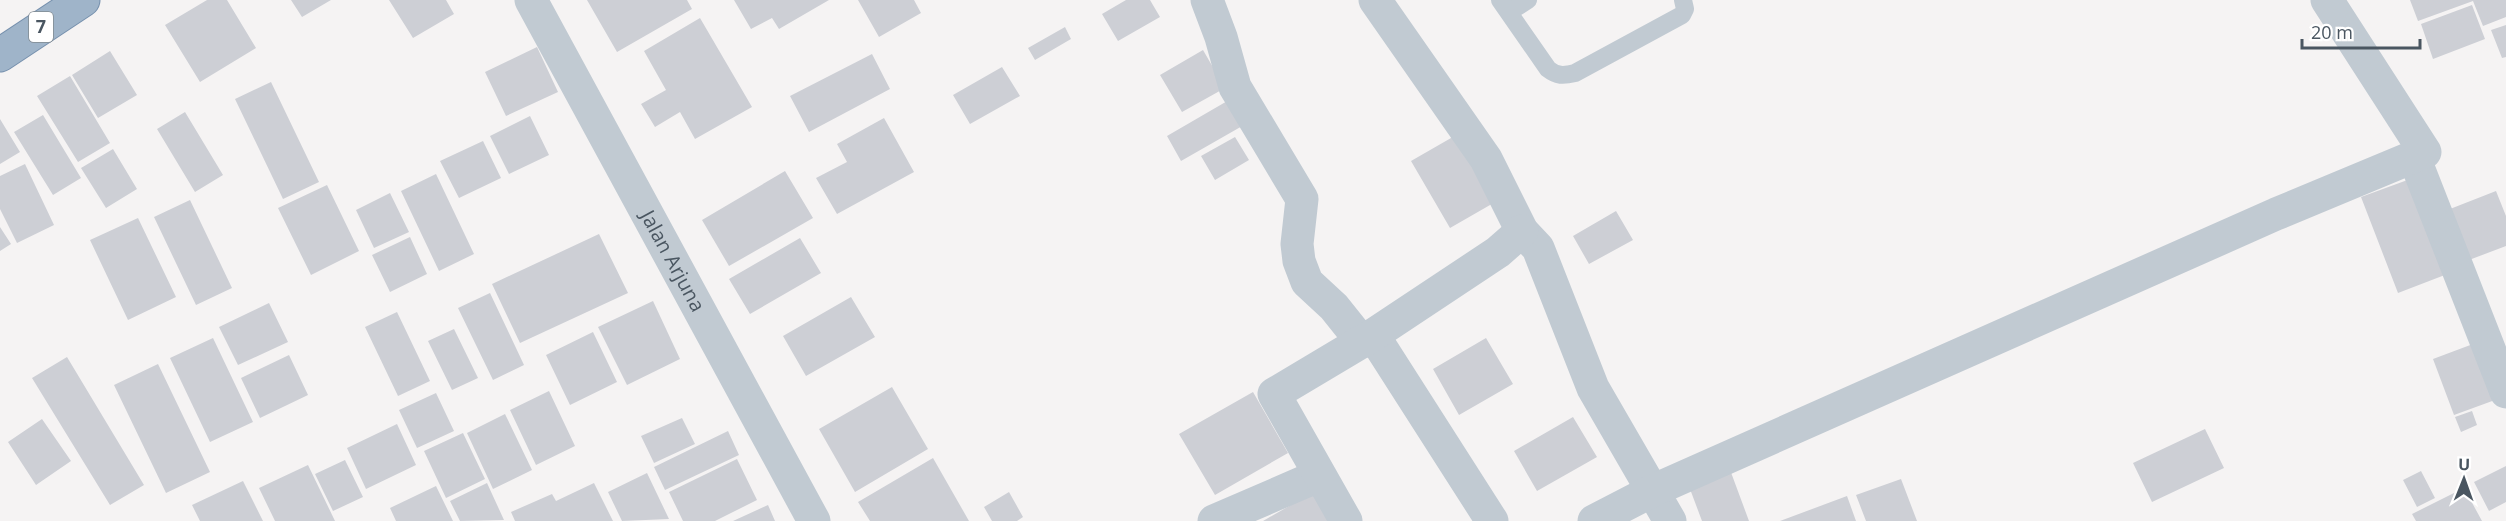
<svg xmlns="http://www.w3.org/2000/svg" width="2506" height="521" font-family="'Open Sans',sans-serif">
<rect width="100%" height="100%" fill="#f5f3f3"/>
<path fill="#cdcfd5" d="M207 0H227L256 48 200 82 165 25Z
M291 0H331L302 17Z
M389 0H446L454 14 413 38Z
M587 0H687L692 9 617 52Z
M734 0H829L779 29 772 18 751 29Z
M858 0H914L921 13 879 37Z
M1126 0H1150L1160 17 1118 41 1102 14Z
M2410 0H2506V17L2483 26 2473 1 2418 21Z
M2472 5 2485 39 2433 59 2421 24Z
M700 18 752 107 695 139 680 112 655 127 641 104 666 90 644 51Z
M2506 25V57L2502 58 2491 30Z
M1065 27 1071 39 1035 60 1028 48Z
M537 47 558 92 506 116 485 72Z
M1203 50 1225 88 1182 112 1160 75Z
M110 51 137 95 98 118 72 75Z
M872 54 890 89 809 132 790 96Z
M1002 67 1020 96 970 124 953 95Z
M70 76 110 143 78 162 37 96Z
M271 82 319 182 283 199 235 99Z
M1229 100 1244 125 1181 161 1167 136Z
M185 112 223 175 195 192 157 129Z
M43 115 81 178 53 195 14 132Z
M530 116 549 155 509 174 490 136Z
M884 118 914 172 837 214 816 178 847 162 837 144Z
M0 119 20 152 0 164Z
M1458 134 1497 201 1450 228 1411 161Z
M1235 137 1249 160 1215 180 1201 156Z
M483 141 501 178 459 198 440 161Z
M113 149 137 189 106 208 81 168Z
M25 164 54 225 17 243 0 209V176Z
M785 171 813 218 729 266 702 220Z
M436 174 474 254 439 271 401 191Z
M2413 178 2450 273 2398 293 2361 197Z
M327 185 359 251 311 275 278 208Z
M2496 191 2506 216V246L2469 260 2450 209Z
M390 193 409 232 374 248 356 210Z
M190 200 232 288 196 305 154 217Z
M1616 211 1633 240 1589 264 1573 236Z
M138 218 176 297 128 320 90 240Z
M0 227 11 244 0 251Z
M599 234 628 293 520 343 492 284Z
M410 237 427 274 390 292 372 255Z
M800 238 821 273 750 314 729 279Z
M490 293 524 365 493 380 458 308Z
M851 297 875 337 806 376 783 336Z
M653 301 680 359 627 385 598 327Z
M269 303 288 342 238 365 219 327Z
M397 312 430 381 398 396 365 327Z
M454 329 478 378 452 390 428 341Z
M593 332 617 382 570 405 546 355Z
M213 338 253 422 210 442 170 358Z
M1486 338 1513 384 1459 415 1433 369Z
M2473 344 2495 400 2454 415 2433 359Z
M289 355 308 395 260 418 241 378Z
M67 357 144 485 110 505 32 378Z
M158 364 210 472 166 493 114 385Z
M892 387 928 449 855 492 819 429Z
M549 391 575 446 536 465 510 410Z
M1253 392 1288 453 1215 495 1179 434Z
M436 393 454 431 417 448 399 410Z
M2472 411 2477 425 2461 432 2455 417Z
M505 414 532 470 493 489 467 433Z
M1573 417 1597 457 1537 491 1514 451Z
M682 418 695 444 654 463 641 436Z
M42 419 71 461 36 485 8 442Z
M397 424 416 465 366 489 347 448Z
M2205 429 2224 468 2152 502 2133 463Z
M728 431 739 455 665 490 654 467Z
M463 433 485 479 446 498 424 451Z
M933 458 969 521H870L858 502Z
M737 459 757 500 715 521H683L669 492Z
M345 460 363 497 333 511 315 474Z
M308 465 335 521H275L259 488Z
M2506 466V502L2489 511 2474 482Z
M1729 467 1749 521H1702L1687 481Z
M2421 471 2435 498 2417 507 2403 480Z
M647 473 669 519 622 521 608 492Z
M1901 479 1917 521H1866L1856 495Z
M243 481 263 521H200L192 505Z
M487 483 504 520 460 521 450 501Z
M594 483 613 521H515L511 512 552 494 556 501Z
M436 486 453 521H396L390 508Z
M2464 488 2482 521H2416L2412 514Z
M1317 490 1336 521H1263Z
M1009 492 1023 517 1017 521H992L984 507Z
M1847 496 1856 521H1780Z
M768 505 775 521H733Z"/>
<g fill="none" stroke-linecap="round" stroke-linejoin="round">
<g stroke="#7690ad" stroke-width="35">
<path id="trunk" d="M0 55 83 0"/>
</g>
<path stroke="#c1cad2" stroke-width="18" d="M1500 0 1548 69C1557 76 1563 76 1575 73L1682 15 1685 9 1683 0
M1509 12 1528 0"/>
<g stroke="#c1cad2" stroke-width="33">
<path id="s1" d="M531 0 814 521"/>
<path d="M1207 0 1221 37 1235 87 1302 199 1297 244 1299 261 1307 282 1334 307 1362 342"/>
<path d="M1375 0 1486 159 1522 231 1538 248 1593 388 1670 521"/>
<path d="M2414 157 2506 392"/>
<path d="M1373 335 1492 521"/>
<path d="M1214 521 1318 476"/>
<path d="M1346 521 1274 394 1373 335 1498 252 1522 231"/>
<path d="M1594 521 1652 491 2276 214 2425 152 2327 0"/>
</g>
<use href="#trunk" stroke="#9fb4c9" stroke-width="33"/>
</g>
<g text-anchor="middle" stroke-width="6" stroke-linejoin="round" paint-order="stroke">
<rect fill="#fff" stroke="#808990" stroke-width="1.5" x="29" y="12" width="24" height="30" rx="4.5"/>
<g font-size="18" font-weight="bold" fill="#4a5661">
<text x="41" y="33">7</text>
</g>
<g font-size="20" fill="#4a5661" stroke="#fff">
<text dy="7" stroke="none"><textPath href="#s1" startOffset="297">Jalan Arjuna</textPath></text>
</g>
</g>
<g transform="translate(2464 479) rotate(1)" stroke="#ffffff" stroke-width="4.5" paint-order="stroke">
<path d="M0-4.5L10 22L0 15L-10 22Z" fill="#4a5661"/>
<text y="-9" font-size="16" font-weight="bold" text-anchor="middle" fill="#4a5661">U</text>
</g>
<path d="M2302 39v9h118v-9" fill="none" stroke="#4a5661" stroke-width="3"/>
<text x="2311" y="39" font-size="18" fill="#4a5661" stroke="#ffffff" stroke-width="4.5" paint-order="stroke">20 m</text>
</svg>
